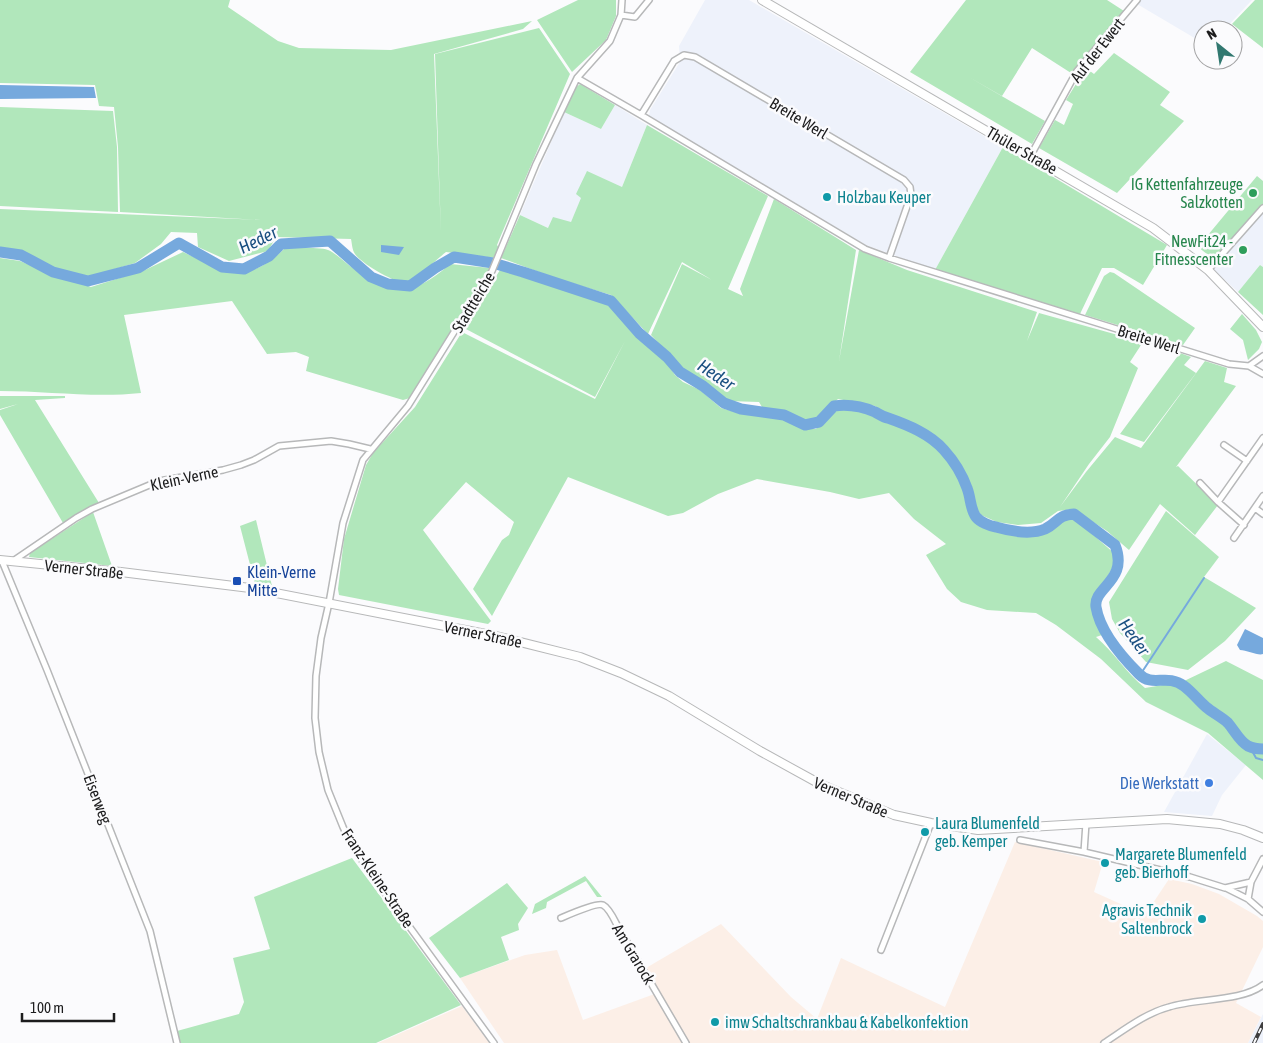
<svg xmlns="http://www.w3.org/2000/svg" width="1263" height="1043" font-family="'Asap Condensed',sans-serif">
<rect width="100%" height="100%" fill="#fbfbfd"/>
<path fill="#eef2fb" d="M705 0H749L1003 147 935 270 866 245 649 116 650 110 680 62 679 46Z
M1141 0H1252L1224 30H1203V43L1137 4Z
M615 105 647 125 622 187 577 194 582 197 571 222 548 228 520 215 564 112 601 129Z
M1263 212V267L1260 265 1238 292 1213 269Z
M1207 734 1246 765 1222 795 1212 816 1164 812Z
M1263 1014V1043H1248Z"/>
<path fill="#fcefe7" d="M1015 842 1103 862 1094 892 1145 915 1169 879 1192 884 1219 894 1257 916 1263 921V947L1236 1003 1261 1017 1248 1043H504L460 978 525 955 557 950 583 1020 660 992 646 968 721 924 791 997 817 1019 841 958 945 1007Z
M462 1006 489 1043H378Z"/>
<path fill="#b1e7bb" d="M0 0H230L228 7 278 41 299 48 391 50 532 21 523 29 434 54 441 234 461 236 441 234 435 54 539 28 570 74 499 240 497 245 499 248 496 258 446 252C436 260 417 279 405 282 394 283 361 263 355 254 352 250 352 243 351 239L276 237 268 251 229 261 198 247 197 233 171 232 161 244 135 263 88 277 56 269 23 253 0 248V209L261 220 120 212 118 147 114 107 99 106 95 85 0 83Z
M578 0H616V16L606 40 572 72 537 20Z
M966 0H1107L1124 11 1071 73 1032 48 1002 96 967 76 1045 121 1032 144 910 72Z
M1255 0H1263V48L1232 24Z
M1114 53 1170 92 1160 105 1184 121 1117 193 1039 148 1055 120 1064 125 1073 104 1066 100 1086 68 1094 74Z
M580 84 615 105 601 129 564 112 575 88Z
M0 107 113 111 117 147 118 212 0 206Z
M647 125 768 196 728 289 743 296 740 289 774 199 856 250 839 361 859 250 907 270 1037 312 1027 341 1039 313 1143 342 1130 362 1138 368 1110 437 1089 464 1060 507 1086 472 1115 437 1141 448 1205 361 1227 368 1224 382 1236 386 1176 467 1178 466 1218 505 1195 535 1160 504 1129 550 1107 531 1073 509 1058 511 1041 523 1018 525 997 522 981 515 977 509 975 501 976 509 970 511 968 509C975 533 1025 540 1046 532 1053 530 1059 523 1064 517H1073L1115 554 1114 565 1092 604 1102 635 1096 637C1114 652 1126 673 1145 688L1163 685H1174L1184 690 1204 710 1222 722 1245 748 1263 751V780L1208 733 1146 702 1101 659 1056 625 1036 613 987 610 961 602 947 589 926 555 946 544 914 519 889 493 859 499 830 492 757 479 718 494 683 513 668 516 568 477 492 616 473 589 502 540 509 535 514 522 466 482 423 530 491 621 488 624 339 595 338 589 344 539 366 465 373 453 415 407 462 332 595 399 625 341 595 397 464 328 500 270 610 304 623 317 635 334 665 360 675 375 683 382 700 390 721 408 742 414 783 419 807 429H816C821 424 829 413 836 410 853 402 884 421 900 426L875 406 838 399 820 416 808 421 788 413 762 407 759 402 728 401 707 384 684 371 651 335 682 264 712 280 682 262 648 334 611 295 555 278 501 258 520 215 548 228 553 217 571 222 581 198 576 194 587 171 622 187Z
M1003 147 1167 245 1143 285 1114 268H1102L1080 314 935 270Z
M1257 176 1263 181V205L1216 257 1212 258 1198 247Z
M285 248C295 248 319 247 328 250 336 253 345 263 353 268 392 296 413 297 450 264L490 268 410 398 403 400 306 371 309 357 296 352 267 354 232 301 124 315 141 393C94 398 47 391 0 391V258L20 261 54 275 91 287 145 270 183 252C226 272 246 286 285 248Z
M1260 265 1263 267V315L1238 292Z
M1110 272 1114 273 1195 328 1183 345 1085 315 1104 276Z
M1242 314 1256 330 1262 342 1259 349 1248 360 1243 340 1230 329Z
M1180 353 1191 357 1184 365 1196 373 1144 442 1120 434Z
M0 396H65V398L35 400 99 503 63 523 0 415V410L18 404 0 409Z
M1166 511 1219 557 1204 577 1256 608 1225 641 1188 670 1146 662 1120 633 1112 619 1109 602Z
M93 512 112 566 29 557 30 553Z
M256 520 272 586 255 584 240 526Z
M1226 661 1263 680V746L1246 743 1227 718 1208 704 1182 682Z
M352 858 461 1005 376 1043H180L177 1031 239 1014 244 1002 233 958 270 949 254 897Z
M585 876 602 897H597L586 881 547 902 546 908 532 914 535 904Z
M507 883 528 908 518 924 519 930 501 937 509 960 460 978 429 938Z"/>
<path fill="#76a9dd" d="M0 85 94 87 96 98 0 99Z
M381 245 404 247 399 255 381 252Z
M1245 629 1263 638V654C1258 656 1247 650 1240 650L1237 645Z"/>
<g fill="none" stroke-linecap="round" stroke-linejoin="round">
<path stroke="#76a9dd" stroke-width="2" d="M1140 675 1204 578
M1250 747 1256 758 1263 760"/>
<path stroke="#76a9dd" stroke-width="11" d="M0 252 21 255 53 272 88 281 138 268 179 243 222 267 244 269 269 256 281 244 330 241 371 277 388 284 410 286 435 268 454 257 493 263 523 272 611 301 639 333 667 357 680 372 703 386 724 403 741 409 784 415 805 425 819 422 834 406C849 404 861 406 875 412 879 414 883 417 888 418 908 425 930 434 944 450 954 461 962 474 967 488 971 498 970 509 976 517 980 522 990 526 996 527 1010 531 1031 535 1045 529 1058 523 1057 515 1074 514L1115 545C1129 581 1093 587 1096 607 1100 632 1121 656 1139 674 1153 688 1166 673 1184 686 1192 692 1199 701 1206 707 1213 713 1222 717 1228 723 1234 730 1240 742 1248 746 1252 748 1258 749 1263 749"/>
<g stroke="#b7b8b9" stroke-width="8">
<path id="minor" d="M621 15 635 17 649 0
M577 78 641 115 865 249 889 258 1229 364 1249 366 1263 356
M641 115 674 61 684 55 695 57 904 180 910 187 911 195 889 258
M1031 155 1077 71 1137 0
M1208 270 1263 208
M1249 366 1263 374
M1224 445 1247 461
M1200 483 1218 502
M1255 508 1263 514
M1244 525 1218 502 1263 438
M1234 538 1263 496
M2 561 47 670 150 931 177 1043
M13 561 76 518 92 509 159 481 223 470 241 465 254 460 279 446 331 441 349 444 370 449
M1020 840 1084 852 1190 877 1225 888 1251 882
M1084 852 1086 823
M1226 888 1248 899 1263 912
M1248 899 1251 882 1263 859
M561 918C568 915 597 902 603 905 609 908 614 919 617 925L686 1043
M881 950 931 823
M494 1043 374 878 351 844 343 827 328 790 319 752 315 718 316 676 321 638 329 603 343 523 363 460 408 406 492 271 536 164 577 78 610 41 621 15 622 0
M1104 1043C1124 1030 1146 1013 1169 1007 1196 998 1241 1002 1263 985"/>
</g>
<g stroke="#b7b8b9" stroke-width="10">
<path id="secondary" d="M762 0 1153 228 1208 270 1263 327
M0 560 121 572 250 588 496 636 580 657 621 673 669 696 760 751 820 784 894 815 931 823 978 830 1167 819 1220 824 1243 830 1263 838"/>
</g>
<use href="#minor" stroke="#fff" stroke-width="5"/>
<use href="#secondary" stroke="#fff" stroke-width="8"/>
<g stroke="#3e3e3f" stroke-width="4">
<path id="rail" d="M1254 1043 1263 1024"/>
</g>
<use href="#rail" stroke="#fbfbfd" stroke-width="2" stroke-dasharray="5.5" stroke-linecap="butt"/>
</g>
<g fill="#2e9e5b" stroke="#fbfbfd" stroke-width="2">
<circle cx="1253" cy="193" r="5"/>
<circle cx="1243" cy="250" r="5"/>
</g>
<g fill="#0f9aa8" stroke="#fbfbfd" stroke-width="2">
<circle cx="827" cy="197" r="5"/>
<circle cx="925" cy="832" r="5"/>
<circle cx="1105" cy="863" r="5"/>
<circle cx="1202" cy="919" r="5"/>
<circle cx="715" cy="1022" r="5"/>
</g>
<rect fill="#1a4fb4" stroke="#fbfbfd" stroke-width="2" x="232" y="576" width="10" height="10" rx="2.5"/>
<circle fill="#3f7fe0" stroke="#fbfbfd" stroke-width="2" cx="1209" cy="783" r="5"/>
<g text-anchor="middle" stroke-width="5" stroke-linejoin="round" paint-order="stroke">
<g font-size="16" fill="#1c1c1d" stroke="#fbfbfd">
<text transform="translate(1097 50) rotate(-52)" y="6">Auf der Ewert</text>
<text transform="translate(799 118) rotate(31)" y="6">Breite Werl</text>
<text transform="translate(1022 150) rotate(30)" y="6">Thüler Straße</text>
<text transform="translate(473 302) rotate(-59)" y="6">Stadtteiche</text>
<text transform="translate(1149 339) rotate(17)" y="6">Breite Werl</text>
<text transform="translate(184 478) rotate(-12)" y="6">Klein-Verne</text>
<text transform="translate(84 569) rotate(6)" y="6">Verner Straße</text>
<text transform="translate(483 634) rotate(12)" y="6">Verner Straße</text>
<text transform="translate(851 797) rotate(23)" y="6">Verner Straße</text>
<text transform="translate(98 799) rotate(69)" y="6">Eiserweg</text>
<text transform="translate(378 878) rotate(56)" y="6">Franz-Kleine-Straße</text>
<text transform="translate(634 954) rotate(59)" y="6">Am Grarock</text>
</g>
<g font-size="16" fill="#27864d" stroke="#fbfbfd" text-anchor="end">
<text x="1243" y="190">IG Kettenfahrzeuge<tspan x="1243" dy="18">Salzkotten</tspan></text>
<text x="1233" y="247">NewFit24 -<tspan x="1233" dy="18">Fitnesscenter</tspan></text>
</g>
<g font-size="16" fill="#0d838f" stroke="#fbfbfd" text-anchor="start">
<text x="837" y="203">Holzbau Keuper</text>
<text x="935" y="829">Laura Blumenfeld<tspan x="935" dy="18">geb. Kemper</tspan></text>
<text x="1115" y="860">Margarete Blumenfeld<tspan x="1115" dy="18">geb. Bierhoff</tspan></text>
<text x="1192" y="916" text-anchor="end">Agravis Technik<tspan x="1192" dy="18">Saltenbrock</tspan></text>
<text x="725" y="1028">imw Schaltschrankbau &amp; Kabelkonfektion</text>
</g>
<g font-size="16" fill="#164399" stroke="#fbfbfd" text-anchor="start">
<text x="247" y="578">Klein-Verne<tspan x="247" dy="18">Mitte</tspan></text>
</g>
<g font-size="16" fill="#366cbe" stroke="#fbfbfd" text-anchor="end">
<text x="1199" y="789">Die Werkstatt</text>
</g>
<g font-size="18" font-style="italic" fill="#1a4f81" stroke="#fbfbfd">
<text transform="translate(258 240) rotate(-26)" y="6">Heder</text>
<text transform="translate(716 375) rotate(34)" y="6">Heder</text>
<text transform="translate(1134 637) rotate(55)" y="6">Heder</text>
</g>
</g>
<g transform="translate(1218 45) rotate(330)"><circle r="24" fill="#fbfbfd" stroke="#a2a2a3"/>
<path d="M0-4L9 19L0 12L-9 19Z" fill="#317870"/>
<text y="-8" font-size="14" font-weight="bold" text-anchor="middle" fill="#1c1c1d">N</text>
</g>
<path d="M22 1013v8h92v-8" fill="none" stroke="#1c1c1d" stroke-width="2.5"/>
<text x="30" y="1013" font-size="15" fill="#1c1c1d" stroke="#fbfbfd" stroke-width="4" paint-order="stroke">100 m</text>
</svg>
